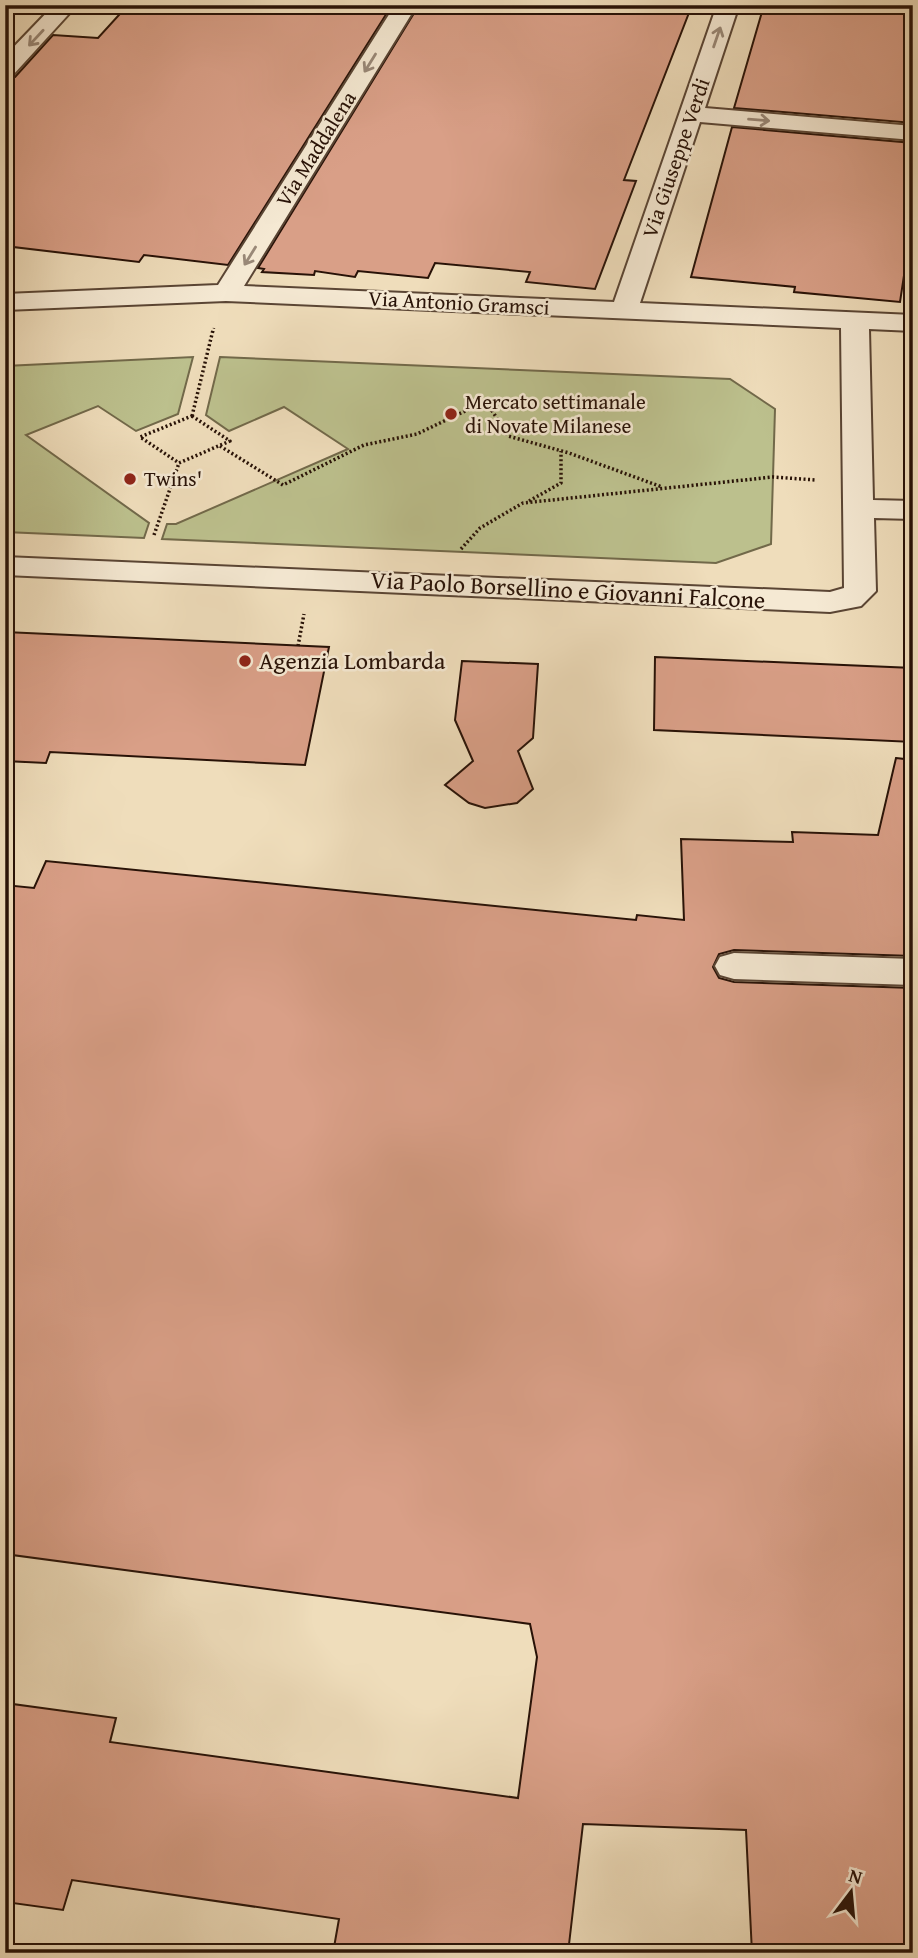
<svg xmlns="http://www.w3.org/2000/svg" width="918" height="1958" font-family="'Gentium Book Plus',serif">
<rect width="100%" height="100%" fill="#efddbb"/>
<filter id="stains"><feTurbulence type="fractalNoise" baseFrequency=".00286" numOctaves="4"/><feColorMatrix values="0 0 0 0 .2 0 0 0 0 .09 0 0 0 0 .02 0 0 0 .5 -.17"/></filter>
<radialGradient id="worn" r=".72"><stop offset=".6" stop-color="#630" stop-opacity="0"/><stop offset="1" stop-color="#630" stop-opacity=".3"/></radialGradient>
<path fill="#bcc08d" stroke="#72694a" stroke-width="2" d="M193 357 178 414 136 431 98 406 26 435 149 523 144 538 5 532V366Z
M220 357 730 379 775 409 771 544 716 563 162 539 167 524H176L348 449 284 407 229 431 206 415Z"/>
<path fill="#d99f87" stroke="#281207" stroke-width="2" d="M128 5H392L228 265 144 255 139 262 5 246V79L15 77 53 35 98 38Z
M419 5H692L624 180 636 181 595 289 526 282 530 272 435 263 428 278 358 271 355 277 315 271 314 275 262 272 264 269 258 268Z
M764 5H913V123L734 108Z
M732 127 913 143V216L900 302 794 292 795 287 691 277Z
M5 632 329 647 305 765 50 752 46 763 5 761Z
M655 657 913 668V742L654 730Z
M462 661 538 664 533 738 518 751 533 789 517 803 485 808 469 803 445 785 473 761 455 720Z
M896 758 913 760V956L734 950 719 954 713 967 719 978 734 982 913 988V1953H752L746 1830 583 1824 568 1953 504 1945 503 1953H333L339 1919 72 1880 63 1910 5 1902V1703L116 1718 110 1742 518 1798 537 1657 530 1624 5 1554V885L34 888 46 861 636 920 637 915 684 920 681 839 793 842 792 832 878 835Z"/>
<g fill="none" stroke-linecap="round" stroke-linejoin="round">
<g stroke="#5a4534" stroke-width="4">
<path id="street" d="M54 5H77L13 75 5 77V56Z
M395 5H417L244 286 614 302 717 5H739L705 108 913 126V140L700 122 640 303 913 315V331L869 329 873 500 913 501V519L874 518 876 591 861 606 830 612 5 575V557L830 592 844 588 841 328 226 301 5 310V294L218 285Z
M734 953 913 959V985L734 979 720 975 715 966 720 957Z"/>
</g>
<path stroke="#281207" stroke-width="2.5" stroke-dasharray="1 2.5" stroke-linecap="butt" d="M213 332 214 328"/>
<path stroke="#281207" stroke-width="3.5" stroke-dasharray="2 2.5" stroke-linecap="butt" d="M192 416 230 441 179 463 140 437Z
M192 416 213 330
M220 446 283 485 364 445 417 434 486 401 508 436 569 453 662 487
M529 501 561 483V451
M154 535 179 463
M461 549 480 528 523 503 773 477 816 480
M298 646 304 614"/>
<use href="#street" fill="#f5e9d3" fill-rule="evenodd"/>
</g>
<defs><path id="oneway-shaft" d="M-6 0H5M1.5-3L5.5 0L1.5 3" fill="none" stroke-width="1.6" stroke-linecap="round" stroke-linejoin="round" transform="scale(1.75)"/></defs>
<g stroke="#987">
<use href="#oneway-shaft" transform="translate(717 37) rotate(-71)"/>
<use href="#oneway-shaft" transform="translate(36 38) rotate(133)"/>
<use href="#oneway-shaft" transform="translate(370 63) rotate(122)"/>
<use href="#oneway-shaft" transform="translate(759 120) rotate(5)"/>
<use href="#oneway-shaft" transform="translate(250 256) rotate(122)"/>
</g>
<g fill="#8f2418" stroke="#f5e9d3" stroke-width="2.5">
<circle cx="451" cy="414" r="7"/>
<circle cx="130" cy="479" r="7"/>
<circle cx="245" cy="661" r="7"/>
</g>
<g text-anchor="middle" stroke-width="5" stroke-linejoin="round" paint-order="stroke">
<g font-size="21" fill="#281207" stroke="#f5e9d3">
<text transform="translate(316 149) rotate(-58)" y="7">Via Maddalena</text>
<text transform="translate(676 158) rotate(-71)" y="7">Via Giuseppe Verdi</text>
<text transform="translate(459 303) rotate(3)" y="7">Via Antonio Gramsci</text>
</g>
<g font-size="21" fill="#281207" stroke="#f5e9d3" text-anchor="start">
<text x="465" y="409">Mercato settimanale<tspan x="465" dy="24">di Novate Milanese</tspan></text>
<text x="144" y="486">Twins'</text>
</g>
<g font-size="24" fill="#281207" stroke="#f5e9d3">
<text transform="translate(568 590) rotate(3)" y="8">Via Paolo Borsellino e Giovanni Falcone</text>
</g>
<g font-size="24" fill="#281207" stroke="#f5e9d3" text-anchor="start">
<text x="259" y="669">Agenzia Lombarda</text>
</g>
</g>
<rect width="918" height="1958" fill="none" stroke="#efddbb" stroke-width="28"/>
<rect x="7" y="7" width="904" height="1944" fill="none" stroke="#281207" stroke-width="3.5"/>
<rect x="14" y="14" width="890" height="1930" fill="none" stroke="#281207" stroke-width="2"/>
<g transform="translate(851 1892) rotate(16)" stroke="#f5e9d3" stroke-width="5" paint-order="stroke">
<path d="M0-5L12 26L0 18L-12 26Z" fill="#281207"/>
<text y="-10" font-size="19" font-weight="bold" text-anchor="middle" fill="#281207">N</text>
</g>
<rect width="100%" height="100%" filter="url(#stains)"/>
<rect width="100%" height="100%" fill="url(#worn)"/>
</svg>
